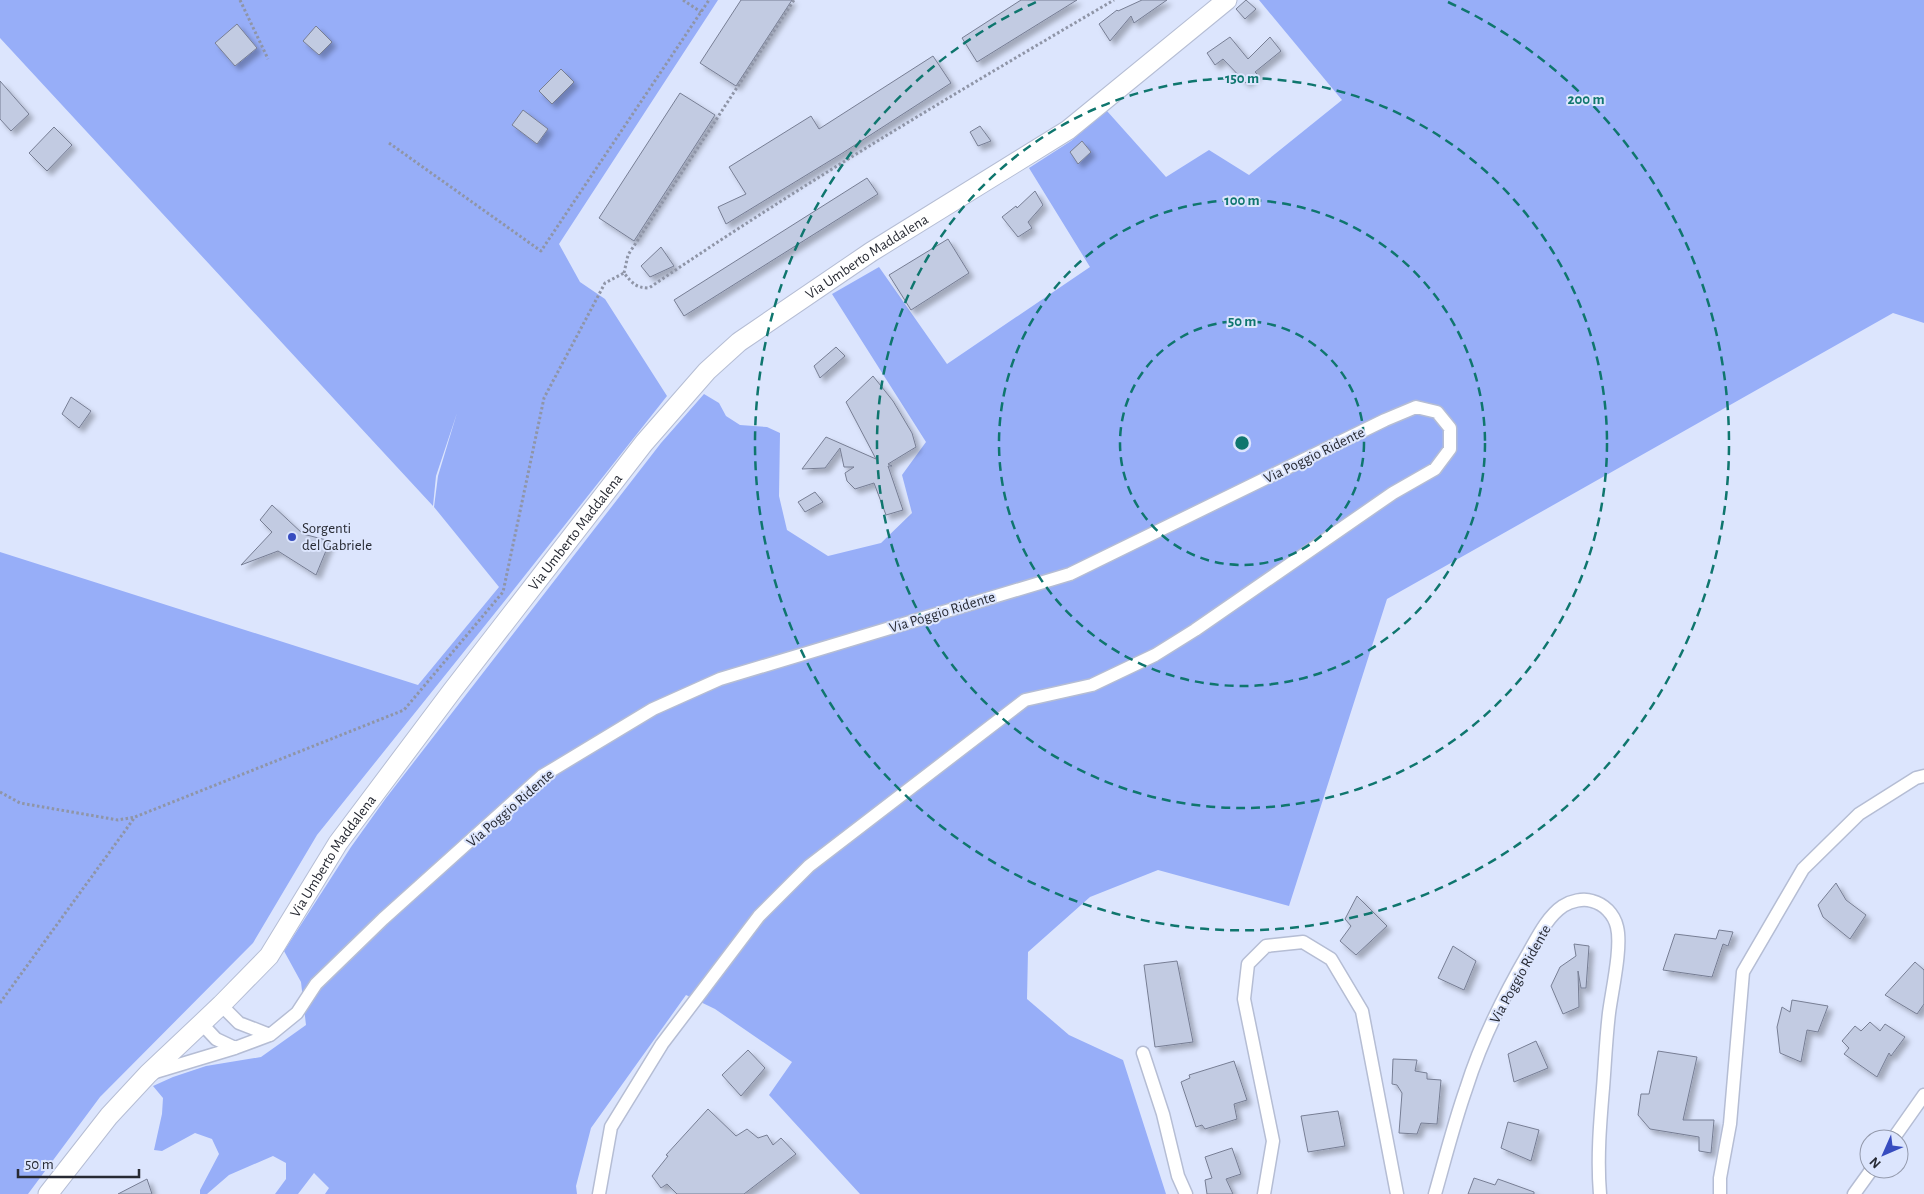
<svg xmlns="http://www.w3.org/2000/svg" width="1924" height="1194" font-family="'Alegreya Sans',sans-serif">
<defs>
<filter id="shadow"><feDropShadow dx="4.5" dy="4.5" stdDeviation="2.5" flood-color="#0004"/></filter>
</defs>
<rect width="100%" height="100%" fill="#dce5fd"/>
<path fill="#97aef8" d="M0 0H718L559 244 580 282 605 299 667 396 507 598 317 835 253 943 100 1097 28 1194H0V552L418 685 499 587 434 507 438 476 457 413 436 476 433 506 0 38Z
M1259 0H1924V323L1893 313 1387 599 1289 906 1158 870 1090 897 1028 952 1027 999 1069 1035 1123 1060 1166 1194H860L769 1095 792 1062 715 1009 686 995 591 1128 576 1186 577 1194H325L329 1188 314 1173 298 1194H275L286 1179V1163L273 1156 229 1175 207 1194H200V1190L219 1154 212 1139 195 1133 162 1151 154 1150 162 1114 163 1098 153 1086 173 1077 206 1066 261 1057 306 1025 301 982 284 951 351 847 386 798 661 443 704 394 719 403 726 416 740 425 767 427 780 433 779 496 787 530 828 556 881 543 912 513 902 475 926 442 832 294 879 267 947 364 1090 267 1029 168 1071 141 1107 111 1166 177 1209 150 1249 175 1342 100Z"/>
<path fill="#c2cbe2" stroke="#777e94" filter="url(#shadow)" d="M741 0H792L736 86 700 63Z
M1021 0H1077L977 62 962 38Z
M1142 0H1167L1134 23 1131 16 1110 41 1099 24 1117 10 1118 11Z
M1246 0 1256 9 1245 19 1236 9Z
M237 24 257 48 235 66 215 43Z
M316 26 332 42 319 55 303 41Z
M1230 37 1248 59 1270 37 1281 51 1255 72 1257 74 1246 83 1223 59 1215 65 1207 53Z
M933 56 951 83 841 154 726 224 718 207 746 194 729 167 811 116 819 129Z
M561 69 574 82 552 104 539 91Z
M0 81 29 114 11 131 0 119Z
M680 93 715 115 634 241 599 218Z
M523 110 548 129 537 144 512 125Z
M980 126 991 141 978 146 970 132Z
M54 127 72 145 47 171 29 153Z
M1082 141 1091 152 1078 164 1070 152Z
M867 178 878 194 684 316 674 300Z
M1035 191 1043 205 1028 222 1032 228 1018 237 1002 217 1016 206 1017 208Z
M948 239 969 273 911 310 889 275Z
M661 247 674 266 650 277 641 266Z
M836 347 845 356 820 378 814 366Z
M873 376 893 401 912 433 916 447 888 464 892 466H888L903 510 886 515 874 483 855 489 847 481 845 473 854 467H844L840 448 825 468 802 469 826 437 876 459 846 402Z
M71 397 91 411 79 428 62 414Z
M815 492 823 502 805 512 798 502Z
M272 505 303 534 330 541 316 575 278 551 241 565 272 532 260 520Z
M1836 883 1846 900 1866 915 1850 939 1823 917 1818 905Z
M1357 896 1387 926 1356 955 1340 941 1351 926 1345 919Z
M1719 930 1733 932 1728 946 1723 944 1712 977 1663 970 1675 934 1716 939Z
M1574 944 1589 946 1586 988H1581L1578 971 1579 1007 1563 1014 1551 986 1560 967 1576 956Z
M1453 946 1476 961 1464 990 1438 978Z
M1177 961 1193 1042 1155 1047 1144 965Z
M1915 962 1924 970V1004L1917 1014 1885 995Z
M1792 1000 1828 1006 1818 1032 1807 1030 1801 1062 1780 1053 1777 1027 1782 1007 1790 1012Z
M1870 1022 1880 1031 1885 1024 1905 1037 1891 1056 1889 1053 1877 1077 1844 1054 1849 1048 1842 1041 1855 1026 1861 1031Z
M1536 1041 1548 1068 1514 1082 1508 1054Z
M748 1050 765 1068 741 1096 722 1075Z
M1658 1051 1697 1057 1683 1120H1714L1711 1153 1699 1151V1137L1650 1129 1638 1115 1641 1094H1649Z
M1393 1059 1417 1060 1415 1071 1427 1073V1079L1441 1080 1437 1124 1421 1123 1417 1134 1399 1133 1402 1093 1397 1085 1392 1084Z
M1234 1061 1247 1100 1234 1104 1237 1119 1205 1129 1202 1125 1196 1127 1181 1082 1190 1078 1189 1075Z
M708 1109 736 1136 747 1129 758 1138 767 1135 773 1145 781 1138 796 1154 744 1194H677L667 1184 661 1188 652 1176 668 1156 666 1155Z
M1338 1111 1345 1146 1308 1152 1301 1116Z
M1508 1122 1539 1130 1531 1161 1501 1148Z
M1232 1148 1241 1174 1226 1179 1233 1194H1207L1205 1180 1212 1178 1205 1157Z
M1474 1178 1495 1185 1498 1179 1534 1192V1194H1468Z
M147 1179 152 1194H118Z"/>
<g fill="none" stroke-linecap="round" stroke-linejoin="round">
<g stroke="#b5bdd4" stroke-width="15">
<path id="street" d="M221 1005 239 1023 270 1035
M201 1023 216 1039 235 1048
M1143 1053 1163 1114 1178 1176 1186 1194
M152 1073 235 1048 270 1035 297 1013 316 984 383 919 542 776 653 709 720 679 1070 574 1385 420 1416 407 1437 412 1450 428V449L1435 469 1393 493 1195 630 1155 655 1092 685 1025 700 809 866 759 916 662 1044 611 1127 599 1194
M1893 1139 1924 1095
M1264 1194 1273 1141 1244 999 1248 964 1266 946 1303 942 1331 959 1362 1011 1397 1194
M1435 1194C1445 1159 1454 1123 1466 1089 1481 1041 1504 995 1529 952 1538 936 1548 916 1563 906 1571 901 1583 898 1592 901 1604 904 1614 914 1617 927 1622 947 1612 990 1609 1013 1606 1038 1605 1063 1603 1088 1600 1123 1597 1159 1600 1194
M1720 1194V1178L1730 1124 1743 972 1803 869 1859 814 1916 778 1924 776
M1854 1194 1872 1169"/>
</g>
<g stroke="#b5bdd4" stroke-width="21">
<g id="secondary">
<path id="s1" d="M48 1194 109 1116 148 1074 221 1005 269 956 338 843 452 691 644 443 707 371 739 342 871 252 1068 130 1227 0"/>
</g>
</g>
<path stroke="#8f95a7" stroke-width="3" stroke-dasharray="2.5 2.5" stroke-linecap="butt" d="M240 0 268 59
M683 0 701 12
M389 143 541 251 709 0
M624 273 628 255 794 0
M0 792 20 803 118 820 135 817
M0 1003 135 817 404 710 503 592 544 398 605 283 624 273C632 283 636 288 649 288 800 185 957 92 1114 0"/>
<use href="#street" stroke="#fff" stroke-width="12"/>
<use href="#secondary" stroke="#fff" stroke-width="19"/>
</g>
<g fill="none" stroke="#0f766e" stroke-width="2.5" stroke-dasharray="9 6">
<circle cx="1242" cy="443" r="122"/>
<circle cx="1242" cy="443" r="243"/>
<circle cx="1242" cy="443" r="365"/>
<path d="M1448 2A487 487 0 1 1 1036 2"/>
</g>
<circle fill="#374cbf" stroke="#dce5fd" stroke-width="2" cx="292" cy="537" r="5"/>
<g text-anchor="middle" stroke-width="4" stroke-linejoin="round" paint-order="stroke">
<g font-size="15" fill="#272a33" stroke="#dce5fd">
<text dy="5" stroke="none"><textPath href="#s1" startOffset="1254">Via Umberto Maddalena</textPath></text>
<text transform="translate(1314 455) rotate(-26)" y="5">Via Poggio Ridente</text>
<text dy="5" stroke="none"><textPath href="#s1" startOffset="849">Via Umberto Maddalena</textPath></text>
<text transform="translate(942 612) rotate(-17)" y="5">Via Poggio Ridente</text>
<text transform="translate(510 808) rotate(-41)" y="5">Via Poggio Ridente</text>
<text dy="5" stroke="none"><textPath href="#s1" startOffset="444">Via Umberto Maddalena</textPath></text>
<text transform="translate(1520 974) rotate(-61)" y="5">Via Poggio Ridente</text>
</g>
<g font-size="15" fill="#272a33" stroke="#dce5fd" text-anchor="start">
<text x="302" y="533">Sorgenti<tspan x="302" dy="17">del Gabriele</tspan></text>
</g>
</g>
<circle cx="1242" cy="443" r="8" fill="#0f766e" stroke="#dce5fd" stroke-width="2.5"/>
<g font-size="15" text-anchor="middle" font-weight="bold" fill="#0f766e" stroke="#dce5fd" stroke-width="4" stroke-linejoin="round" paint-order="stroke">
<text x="1242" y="83">150 m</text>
<text x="1586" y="104">200 m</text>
<text x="1242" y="205">100 m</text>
<text x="1242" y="326">50 m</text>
</g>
<g transform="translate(1884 1154) rotate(225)"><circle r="24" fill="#dce5fd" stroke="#949aac"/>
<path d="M0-4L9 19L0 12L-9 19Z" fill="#374cbf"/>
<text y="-8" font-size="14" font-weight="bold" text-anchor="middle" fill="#272a33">N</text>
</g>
<path d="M18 1169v8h121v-8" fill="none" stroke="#272a33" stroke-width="2.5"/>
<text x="25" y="1169" font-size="15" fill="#272a33" stroke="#dce5fd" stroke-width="4" paint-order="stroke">50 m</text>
</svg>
